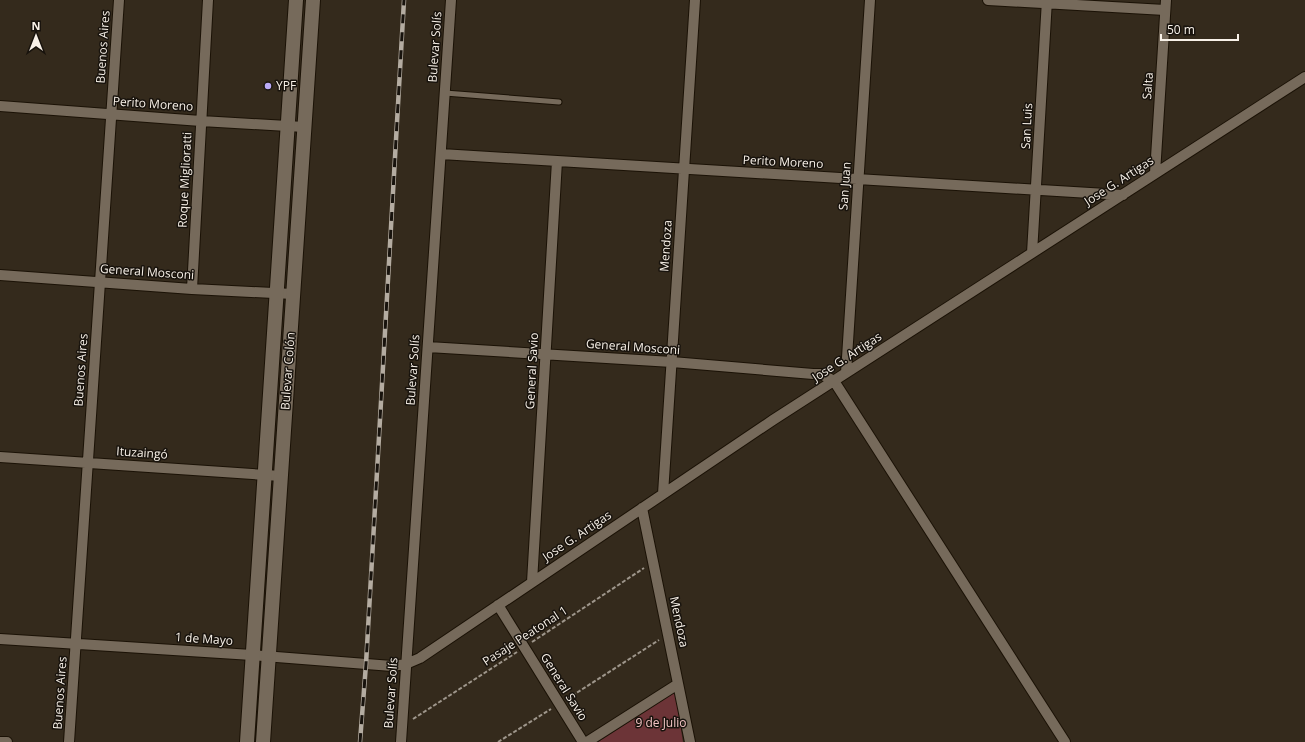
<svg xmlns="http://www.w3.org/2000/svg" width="1305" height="742" font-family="'Open Sans',sans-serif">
<rect width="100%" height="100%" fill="#342a1c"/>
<path fill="#6c3437" d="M675 692 683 742H598Z"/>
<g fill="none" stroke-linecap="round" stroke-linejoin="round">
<g stroke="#1b1206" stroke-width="7">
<path id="lane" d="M445 93 559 102"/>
</g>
<g stroke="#1b1206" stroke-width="12">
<path id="street" d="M988 0 1165 10
M0 106 201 121 304 127
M441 154 1123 195
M1155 173 1166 0
M1032 253 1047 0
M0 275 192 289 293 294
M192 289 208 0
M428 347 672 362 813 374H821L834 381 1065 742
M846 373 870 0
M0 457 281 476
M663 494 695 0
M642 508 690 742
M532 582 557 161
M498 605 583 742
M0 639 252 655 392 666 406 664 420 658 773 420 1305 77
M0 742H7
M69 742 119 0
M401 742 451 0
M587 742 678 684"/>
</g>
<g stroke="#1b1206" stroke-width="16">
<path id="secondary" d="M247 742 296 0
M263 742 313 0"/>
</g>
<path stroke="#9e968b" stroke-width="2" stroke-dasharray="4 2" stroke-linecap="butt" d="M532 642 644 568
M567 699 659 640
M413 719 517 652
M498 742 551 709"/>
<use href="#lane" stroke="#766a5b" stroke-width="5"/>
<use href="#street" stroke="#766a5b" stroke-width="10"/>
<use href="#secondary" stroke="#766a5b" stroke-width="14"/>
<g stroke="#b4aca1" stroke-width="4.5">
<path id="rail" d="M360 742 366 664 404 0"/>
</g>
<use href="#rail" stroke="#18130d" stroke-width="3" stroke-dasharray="9" stroke-linecap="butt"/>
</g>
<circle fill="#baaaf6" stroke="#18130d" stroke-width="1.5" cx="268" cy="86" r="4"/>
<g text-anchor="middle" stroke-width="3" stroke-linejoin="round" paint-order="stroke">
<g font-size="12" fill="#f8f1e8" stroke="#18130d">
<text transform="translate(103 47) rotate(-86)" y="4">Buenos Aires</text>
<text transform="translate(435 47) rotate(-86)" y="4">Bulevar Solís</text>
<text transform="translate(1148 86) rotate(-86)" y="4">Salta</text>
<text transform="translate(153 104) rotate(4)" y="4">Perito Moreno</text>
<text transform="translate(1027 126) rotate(-87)" y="4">San Luis</text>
<text transform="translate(783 162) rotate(3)" y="4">Perito Moreno</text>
<text transform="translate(185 180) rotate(-87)" y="4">Roque Miglioratti</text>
<text transform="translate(1119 181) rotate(-33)" y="4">Jose G. Artigas</text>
<text transform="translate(845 186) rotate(-86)" y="4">San Juan</text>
<text transform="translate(666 246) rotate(-86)" y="4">Mendoza</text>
<text transform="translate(147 272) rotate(4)" y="4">General Mosconi</text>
<text transform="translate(633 347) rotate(4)" y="4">General Mosconi</text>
<text transform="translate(847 357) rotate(-33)" y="4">Jose G. Artigas</text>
<text transform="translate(81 370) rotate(-86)" y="4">Buenos Aires</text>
<text transform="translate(413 370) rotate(-86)" y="4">Bulevar Solís</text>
<text transform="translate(288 371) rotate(-86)" y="4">Bulevar Colón</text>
<text transform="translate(532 371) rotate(-87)" y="4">General Savio</text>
<text transform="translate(142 453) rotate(4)" y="4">Ituzaingó</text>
<text transform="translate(577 536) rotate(-34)" y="4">Jose G. Artigas</text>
<text transform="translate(679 622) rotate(78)" y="4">Mendoza</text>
<text transform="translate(525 636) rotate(-33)" y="4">Pasaje Peatonal 1</text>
<text transform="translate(204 639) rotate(4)" y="4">1 de Mayo</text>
<text transform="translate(564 687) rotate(58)" y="4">General Savio</text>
<text transform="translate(60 693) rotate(-86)" y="4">Buenos Aires</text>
<text transform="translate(391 693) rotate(-86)" y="4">Bulevar Solís</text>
</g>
<g font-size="12" fill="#f8f1e8" stroke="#18130d" text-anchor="start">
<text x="276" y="90">YPF</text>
</g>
<g font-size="12" fill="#f1c2c2" stroke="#18130d">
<text x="661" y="727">9 de Julio</text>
</g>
</g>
<g transform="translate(36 36)" stroke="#18130d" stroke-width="3" paint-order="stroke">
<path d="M0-3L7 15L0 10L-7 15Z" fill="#f8f1e8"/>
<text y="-6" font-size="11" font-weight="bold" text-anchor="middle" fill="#f8f1e8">N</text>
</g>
<path d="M1161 34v6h77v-6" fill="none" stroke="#f8f1e8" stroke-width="2"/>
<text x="1167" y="34" font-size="12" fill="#f8f1e8" stroke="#18130d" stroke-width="3" paint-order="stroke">50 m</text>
</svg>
